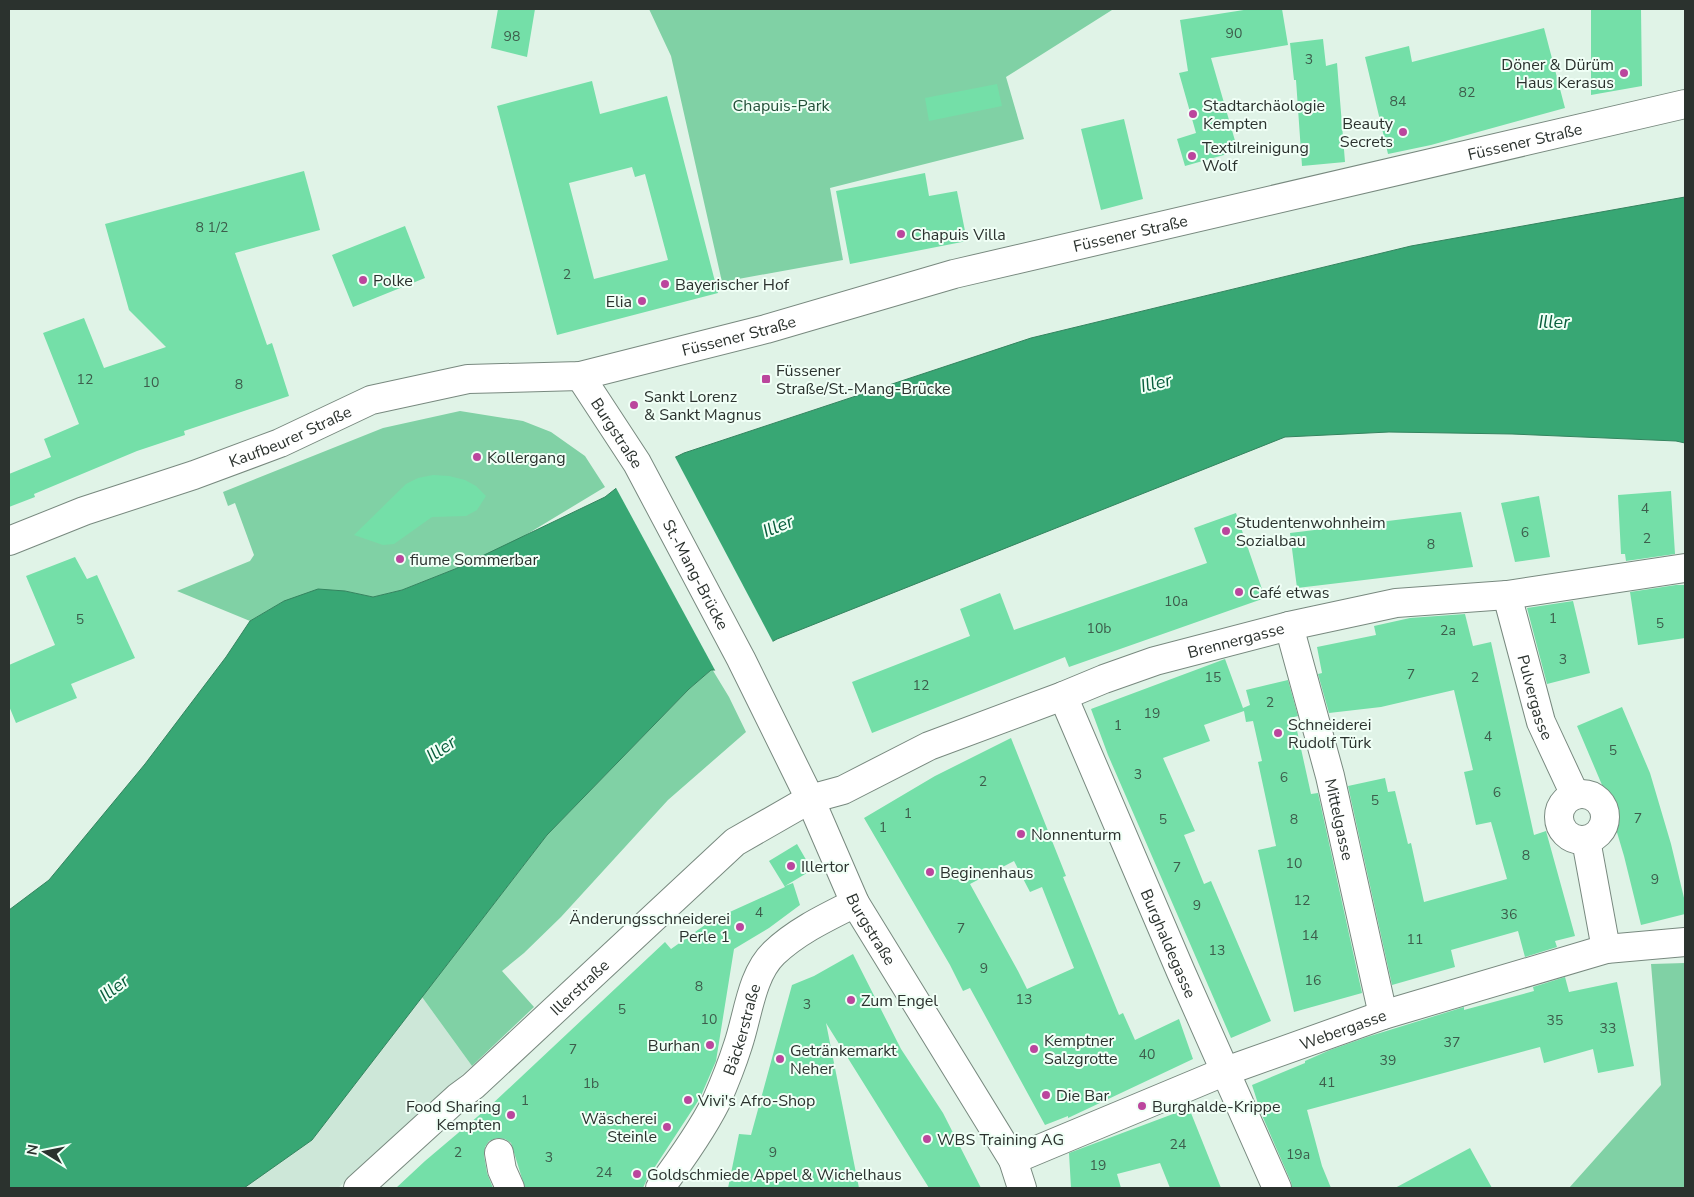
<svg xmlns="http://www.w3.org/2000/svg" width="1694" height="1197" font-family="'Nunito Sans',sans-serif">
<rect width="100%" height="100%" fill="#e0f3e7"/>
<path fill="#cde7d8" d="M422 997 472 1066 338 1188H244L312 1140Z"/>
<path fill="#80d1a5" d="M649 9H1123L1112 10 1006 77 1024 139 830 188 843 260 722 282 671 56Z
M460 411 523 421 551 432 585 456 605 487 519 539 455 569 402 590 373 597 345 591 284 601 250 621 177 591 250 561 254 555 235 503 228 506 223 492 383 428Z
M712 669 729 697 746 732 668 800 561 917 524 953 502 971 534 1007 472 1066 422 997 547 835 689 689Z
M1685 963V1188H1569L1661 1085 1651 964Z"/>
<path fill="#38a774" stroke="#34845f" d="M1685 197V443L1676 441 1512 434 1389 432 1285 437 777 639 722 670H711L689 689 547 835 312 1140 244 1188H9V910L49 880 145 764 226 657 250 621 284 601 318 589 345 591 373 597 402 590 455 569 605 497 624 482 684 453 1031 338 1411 246Z"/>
<path fill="#e0f3e7" d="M674 455 774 644 723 673 716 672 615 486 623 480Z"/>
<path fill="#74dfa8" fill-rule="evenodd" d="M498 9H535L527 57 491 48Z
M1250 9H1282L1288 45 1211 58 1238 151 1185 166 1177 139 1196 133 1179 73 1188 71 1180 20Z
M1591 9H1641L1642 86 1591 95Z
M1544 28 1565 108 1431 145 1388 154 1365 57 1409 46 1412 62Z
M1323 39 1326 66 1337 63 1345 162 1302 166 1296 80H1294L1290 43Z
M592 81 600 114 667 96 718 293 557 335 497 106ZM632 167 635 177 645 174 668 260 594 279 569 183Z
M997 84 1002 106 929 121 925 98Z
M1124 119 1143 199 1101 210 1081 129Z
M304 171 320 230 235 253 267 345 272 343 289 396 184 431 185 435 137 451 34 494 35 497 9 507V474L51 457 44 439 79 424 43 333 84 318 104 368 166 347 129 310 105 224Z
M925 173 929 196 957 191 967 241 850 264 836 191Z
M405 226 425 278 353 307 332 255Z
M433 475 449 476 465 480 476 486 486 496 477 510 466 516 432 517 394 544 383 545 354 535 406 484 418 478Z
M1671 491 1675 554 1626 561 1625 554H1621L1618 495Z
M1539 496 1550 557 1515 562 1501 503Z
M1461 512 1473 567 1297 588 1290 533Z
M1236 513 1265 598 1069 667 1065 657 872 733 852 682 970 636 960 609 1000 593 1014 630 1207 563 1194 528Z
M75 557 87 579 97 575 135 658 71 684 77 698 16 723 9 706V665L55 645 26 576Z
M1676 585H1685V638L1638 645 1630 592Z
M1573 601 1590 673 1547 684 1527 608Z
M1465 614 1473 646 1491 642 1534 835 1546 831 1575 936 1555 941 1557 947 1525 957 1518 931 1451 950 1455 967 1392 985 1348 786 1385 778 1388 792 1395 791 1408 844 1411 843 1424 902 1507 879 1491 822 1476 825 1464 772 1473 770 1454 690 1381 707 1329 713 1318 674 1322 673 1317 647 1376 635 1374 626 1410 618Z
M1225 659 1243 708 1250 705 1246 690 1288 680 1298 716 1294 717 1311 794 1318 793 1362 993 1294 1012 1258 850 1276 846 1258 762 1262 761 1253 721 1246 722 1244 711 1204 725 1210 741 1163 758 1195 831 1184 835 1204 884 1211 881 1271 1021 1231 1038 1108 755 1091 709Z
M1622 707 1650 773 1671 844 1685 902V914L1641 925 1624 856 1605 792 1577 726Z
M1011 738 1066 876 1063 877 1119 1015 1123 1013 1135 1040 1179 1019 1193 1059 1068 1118V1116L1045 1125 970 988 963 991 950 965 864 818 935 776ZM1014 861 1030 892 1042 887 1074 968 1027 989 1018 971 970 884Z
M797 844 812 870 785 886 793 883 800 905 769 928 734 949 716 1061 700 1098 647 1179 643 1188H525L511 1143 505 1139 497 1138 489 1141 485 1147 484 1155 487 1173 493 1188H396L425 1161 490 1106 665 942 671 949 712 920 785 887 769 861Z
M853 954 901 1049 943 1113 981 1188H929L826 1023 859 1188H728L739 1134 751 1135 792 985 814 976Z
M1565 977 1569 992 1617 982 1634 1066 1598 1073 1593 1049 1544 1063 1540 1047 1307 1110 1322 1166 1331 1188H1292L1291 1182 1261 1113 1252 1085 1305 1063V1061L1330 1050 1367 1037 1464 1007V1010L1534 991 1533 987Z
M1189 1108 1221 1188H1170L1160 1163 1117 1174 1121 1188H1071L1069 1153Z
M1470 1148 1492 1188H1395Z"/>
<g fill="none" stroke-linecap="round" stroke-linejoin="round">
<g stroke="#78897f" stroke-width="30">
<g id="minor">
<path id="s1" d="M580 376 637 463 741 659 810 799 855 903 1013 1160 1022 1188"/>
<path id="s2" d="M9 541 84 511 194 475 280 443 371 400 468 379 580 376 766 329 954 274 1685 104"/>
<path id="s3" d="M1507 595 1541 722 1575 795"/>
<path id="s4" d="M1289 626 1330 776 1383 1015"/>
<path id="s5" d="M1063 696 1181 972 1277 1188"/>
<circle cx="1582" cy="817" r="23"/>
<path d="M1586 840 1606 949"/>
<path d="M499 1153 502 1170 510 1188"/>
<path id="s6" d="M1013 1160 1226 1071 1383 1015 1606 949 1685 942"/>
<path id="s7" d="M358 1188 458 1097 473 1086 735 842 810 799 843 790 929 746 1063 696 1104 679 1155 661 1289 626 1396 603 1507 595 1685 568"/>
<path id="s8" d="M660 1188C680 1161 701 1132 716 1102 724 1084 732 1064 738 1045 748 1016 751 975 774 953 797 931 827 917 855 903"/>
</g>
</g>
<use href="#minor" stroke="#fff" stroke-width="28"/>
</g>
<g fill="#bb469d" stroke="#f0fff6" stroke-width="2">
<circle cx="1624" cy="73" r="5"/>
<circle cx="1193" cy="114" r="5"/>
<circle cx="1403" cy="132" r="5"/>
<circle cx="1192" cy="156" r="5"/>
<circle cx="901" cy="234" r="5"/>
<circle cx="363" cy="280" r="5"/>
<circle cx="665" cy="284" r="5"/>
<circle cx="642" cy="301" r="5"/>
<rect x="761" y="374" width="10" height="10" rx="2.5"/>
<circle cx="634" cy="405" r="5"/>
<circle cx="477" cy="457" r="5"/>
<circle cx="1226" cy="531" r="5"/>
<circle cx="400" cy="559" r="5"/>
<circle cx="1239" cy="592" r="5"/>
<circle cx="1278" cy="733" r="5"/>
<circle cx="1021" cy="834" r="5"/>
<circle cx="791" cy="866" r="5"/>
<circle cx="930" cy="872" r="5"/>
<circle cx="740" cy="927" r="5"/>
<circle cx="851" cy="1000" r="5"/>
<circle cx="710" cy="1045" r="5"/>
<circle cx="1034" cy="1049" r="5"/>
<circle cx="780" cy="1059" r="5"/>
<circle cx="1046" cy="1095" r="5"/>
<circle cx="688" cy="1100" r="5"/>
<circle cx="1142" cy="1106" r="5"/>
<circle cx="511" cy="1115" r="5"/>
<circle cx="667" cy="1127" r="5"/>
<circle cx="927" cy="1139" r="5"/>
<circle cx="637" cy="1174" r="5"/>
</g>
<g text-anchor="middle" stroke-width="4" stroke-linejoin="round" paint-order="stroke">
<g font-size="14" fill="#3d5d4c">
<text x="1234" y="38">90</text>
<text x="512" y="41">98</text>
<text x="1309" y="64">3</text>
<text x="1467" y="97">82</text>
<text x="1398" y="106">84</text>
<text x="212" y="232">8 1/2</text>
<text x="567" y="279">2</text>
<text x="85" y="384">12</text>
<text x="151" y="387">10</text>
<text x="239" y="389">8</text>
<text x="1645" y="513">4</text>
<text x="1525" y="537">6</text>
<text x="1647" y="543">2</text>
<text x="1431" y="549">8</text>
<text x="1176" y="606">10a</text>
<text x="1553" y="623">1</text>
<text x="80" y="624">5</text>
<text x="1660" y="628">5</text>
<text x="1099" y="633">10b</text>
<text x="1448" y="635">2a</text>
<text x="1563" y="664">3</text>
<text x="1411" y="679">7</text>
<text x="1213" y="682">15</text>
<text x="1475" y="682">2</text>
<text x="921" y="690">12</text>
<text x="1270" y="707">2</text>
<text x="1152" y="718">19</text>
<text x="1118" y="730">1</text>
<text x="1488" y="741">4</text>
<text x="1613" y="755">5</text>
<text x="1138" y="779">3</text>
<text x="1284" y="782">6</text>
<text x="983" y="786">2</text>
<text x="1497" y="797">6</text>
<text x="1375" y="805">5</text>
<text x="908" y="818">1</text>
<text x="1638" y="823">7</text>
<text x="1163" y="824">5</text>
<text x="1294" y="824">8</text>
<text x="883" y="832">1</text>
<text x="1526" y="860">8</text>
<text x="1294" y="868">10</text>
<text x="1177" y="872">7</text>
<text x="1655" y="884">9</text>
<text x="1302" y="905">12</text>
<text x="1197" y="910">9</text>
<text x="759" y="917">4</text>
<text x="1509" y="919">36</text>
<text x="961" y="933">7</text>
<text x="1310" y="940">14</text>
<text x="1415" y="944">11</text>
<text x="1217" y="955">13</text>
<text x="984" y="973">9</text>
<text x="1313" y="985">16</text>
<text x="699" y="991">8</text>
<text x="1024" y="1004">13</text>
<text x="807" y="1009">3</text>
<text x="622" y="1014">5</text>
<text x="709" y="1024">10</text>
<text x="1555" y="1025">35</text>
<text x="1608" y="1033">33</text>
<text x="1452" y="1047">37</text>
<text x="573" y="1054">7</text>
<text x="1147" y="1059">40</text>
<text x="1388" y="1065">39</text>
<text x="1327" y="1087">41</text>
<text x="591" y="1088">1b</text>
<text x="525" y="1105">1</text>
<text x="1178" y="1149">24</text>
<text x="458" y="1157">2</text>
<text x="773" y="1157">9</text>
<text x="1298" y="1159">19a</text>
<text x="549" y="1162">3</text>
<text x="1098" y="1170">19</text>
<text x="604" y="1177">24</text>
</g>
<g font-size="16" fill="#2b322e" stroke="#f0fff6" text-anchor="start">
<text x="1614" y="70" text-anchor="end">Döner &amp; Dürüm<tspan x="1614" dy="18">Haus Kerasus</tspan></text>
<text x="1203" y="111">Stadtarchäologie<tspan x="1203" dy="18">Kempten</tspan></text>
<text x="1393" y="129" text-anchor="end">Beauty<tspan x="1393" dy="18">Secrets</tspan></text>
<text x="1202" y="153">Textilreinigung<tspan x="1202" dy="18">Wolf</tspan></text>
<text x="911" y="240">Chapuis Villa</text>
<text x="373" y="286">Polke</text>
<text x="675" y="290">Bayerischer Hof</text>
<text x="632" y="307" text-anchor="end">Elia</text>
<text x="776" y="376">Füssener<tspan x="776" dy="18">Straße/St.-Mang-Brücke</tspan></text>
<text x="644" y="402">Sankt Lorenz<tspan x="644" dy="18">&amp; Sankt Magnus</tspan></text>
<text x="487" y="463">Kollergang</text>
<text x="1236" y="528">Studentenwohnheim<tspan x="1236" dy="18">Sozialbau</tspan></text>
<text x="410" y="565">fiume Sommerbar</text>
<text x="1249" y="598">Café etwas</text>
<text x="1288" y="730">Schneiderei<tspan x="1288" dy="18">Rudolf Türk</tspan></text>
<text x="1031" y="840">Nonnenturm</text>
<text x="801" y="872">Illertor</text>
<text x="940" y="878">Beginenhaus</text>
<text x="730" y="924" text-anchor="end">Änderungsschneiderei<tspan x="730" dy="18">Perle 1</tspan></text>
<text x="861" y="1006">Zum Engel</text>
<text x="1044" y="1046">Kemptner<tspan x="1044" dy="18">Salzgrotte</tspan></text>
<text x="700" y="1051" text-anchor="end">Burhan</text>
<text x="790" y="1056">Getränkemarkt<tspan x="790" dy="18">Neher</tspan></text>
<text x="1056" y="1101">Die Bar</text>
<text x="698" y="1106">Vivi's Afro-Shop</text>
<text x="501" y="1112" text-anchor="end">Food Sharing<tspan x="501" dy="18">Kempten</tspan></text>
<text x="1152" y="1112">Burghalde-Krippe</text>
<text x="657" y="1124" text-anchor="end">Wäscherei<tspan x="657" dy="18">Steinle</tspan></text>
<text x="937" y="1145">WBS Training AG</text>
<text x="647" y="1180">Goldschmiede Appel &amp; Wichelhaus</text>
</g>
<g font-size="16" fill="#224f38" stroke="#f0fff6">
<text x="781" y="111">Chapuis-Park</text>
</g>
<g font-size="16" fill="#2b322e" stroke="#f0fff6">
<text dy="6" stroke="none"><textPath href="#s2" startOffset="1574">Füssener Straße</textPath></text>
<text dy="6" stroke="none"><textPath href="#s2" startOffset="1169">Füssener Straße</textPath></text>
<text dy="6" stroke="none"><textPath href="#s2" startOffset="764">Füssener Straße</textPath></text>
<text dy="6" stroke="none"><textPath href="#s1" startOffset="68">Burgstraße</textPath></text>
<text dy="6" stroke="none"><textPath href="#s2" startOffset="300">Kaufbeurer Straße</textPath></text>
<text dy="6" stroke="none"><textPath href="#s1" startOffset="230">St.-Mang-Brücke</textPath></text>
<text dy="6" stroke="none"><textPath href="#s7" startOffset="1054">Brennergasse</textPath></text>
<text dy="6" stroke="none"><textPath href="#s3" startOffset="106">Pulvergasse</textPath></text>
<text dy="6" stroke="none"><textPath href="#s4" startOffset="200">Mittelgasse</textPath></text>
<text dy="6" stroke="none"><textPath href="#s1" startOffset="626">Burgstraße</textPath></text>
<text dy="6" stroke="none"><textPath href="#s5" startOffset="269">Burghaldegasse</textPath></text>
<text dy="6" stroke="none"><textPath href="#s7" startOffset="299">Illerstraße</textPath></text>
<text dy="6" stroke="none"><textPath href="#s8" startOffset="180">Bäckerstraße</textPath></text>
<text dy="6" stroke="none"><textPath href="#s6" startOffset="355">Webergasse</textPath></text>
</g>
<g font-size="18" font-style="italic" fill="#085e3c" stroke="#f0fff6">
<text x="1554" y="328">Iller</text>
<text transform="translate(1156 383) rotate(-13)" y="6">Iller</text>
<text transform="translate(778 526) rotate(-22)" y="6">Iller</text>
<text transform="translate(441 749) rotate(-34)" y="6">Iller</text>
<text transform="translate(114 988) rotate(-37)" y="6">Iller</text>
</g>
</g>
<rect width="1694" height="1197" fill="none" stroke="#2b322e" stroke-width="20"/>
<g transform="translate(45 1152) rotate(280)" stroke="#f0fff6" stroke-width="4" paint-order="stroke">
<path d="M0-4L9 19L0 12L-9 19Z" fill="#2b322e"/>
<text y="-8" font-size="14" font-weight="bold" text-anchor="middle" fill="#2b322e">N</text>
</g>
</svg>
